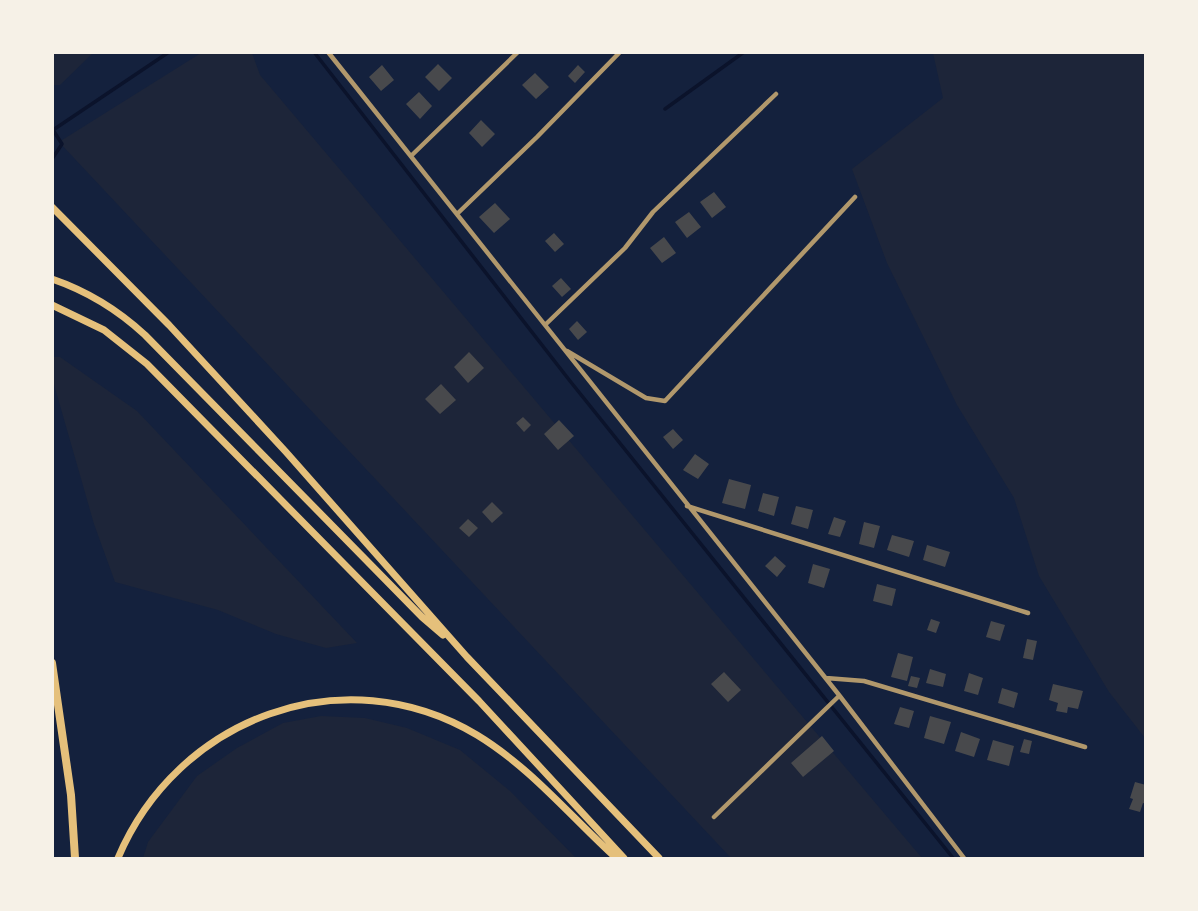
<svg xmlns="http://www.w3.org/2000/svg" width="1198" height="911" font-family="'Nunito Sans',sans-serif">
<rect width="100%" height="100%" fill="#14213d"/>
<path fill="#1d2539" d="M52 53 53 52 93 53 60 85H53Z
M201 53H252L260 75 922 858H731L59 142Z
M933 53H1145V738L1109 692 1039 576 1014 498 957 405 887 263 852 169 943 98Z
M53 357H60L137 411 357 643 326 648 276 634 218 610 115 582 94 524 53 381Z
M321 716 365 718 407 728 460 750 510 791 576 858H143L148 842 197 776 237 748 283 723Z"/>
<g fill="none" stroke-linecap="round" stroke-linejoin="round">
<path stroke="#0b132b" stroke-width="3.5" d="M314 52 570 381 953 858
M665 109 744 52
M52 159 62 144 53 130 169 52"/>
</g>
<path fill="#48494c" d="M438 64 452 78 439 91 425 77Z
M382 65 394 80 381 91 369 77Z
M578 65 585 72 575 83 568 76Z
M535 73 549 87 536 99 522 85Z
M419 92 432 106 420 119 406 104Z
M481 120 495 134 482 147 469 133Z
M714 192 726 207 712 218 700 202Z
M495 203 510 219 494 233 479 217Z
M689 212 701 227 687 238 675 222Z
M554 233 564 244 555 252 545 241Z
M664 237 676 253 662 263 650 248Z
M561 278 571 289 562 297 552 286Z
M577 321 587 332 578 340 569 329Z
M469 352 484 368 468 383 454 367Z
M441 384 456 400 440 414 425 399Z
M523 417 531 425 524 432 516 423Z
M559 420 574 436 558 450 544 434Z
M673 429 683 440 673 449 663 437Z
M695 454 709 464 698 479 683 470Z
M729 479 751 485 745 509 722 503Z
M763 493 779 497 774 516 758 511Z
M492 502 503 513 492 523 482 512Z
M796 506 813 510 808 529 791 524Z
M834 517 846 521 840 537 828 534Z
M468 519 478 528 469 537 459 528Z
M864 522 880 526 874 548 859 544Z
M892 535 914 541 909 557 887 550Z
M927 545 950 552 945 567 923 560Z
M775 556 786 566 777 577 765 566Z
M813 564 830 569 824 588 808 583Z
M877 584 896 589 892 606 873 601Z
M931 619 940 622 936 633 927 630Z
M991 621 1005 625 1000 641 986 637Z
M1027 639 1037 641 1033 660 1023 658Z
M898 653 913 657 907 681 891 677Z
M930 669 946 674 943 687 926 683Z
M724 672 741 690 728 702 711 684Z
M969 673 983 678 978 695 964 691Z
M911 676 920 678 917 688 908 686Z
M1053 684 1083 691 1078 709 1068 707 1067 713 1056 711 1058 703 1049 700Z
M1002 688 1018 693 1014 708 998 703Z
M900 707 914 711 909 728 894 724Z
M930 716 951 722 944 744 924 738Z
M961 732 980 739 974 757 955 751Z
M822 736 834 751 803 777 791 763Z
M1024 739 1032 741 1029 754 1020 752Z
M993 740 1014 746 1009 766 987 760Z
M1135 782 1146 785V804L1143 803 1140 812 1129 809 1133 799 1130 798Z"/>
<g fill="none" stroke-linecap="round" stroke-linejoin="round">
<path stroke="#b1986c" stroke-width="4.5" d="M328 52 839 695 964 858
M411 156 518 52
M457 214 537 137 620 52
M545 325 625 248 653 212 776 94
M567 351 646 398 665 401 855 197
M687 506 1028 613
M826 678 864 681 1085 747
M714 817 839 696"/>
<path stroke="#e5c07b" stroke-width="7" d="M52 207 169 325 286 452 467 657 659 858
M52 279C87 291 118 310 145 335L422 617 443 635
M52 305 104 330 147 364 479 701 624 858
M118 858C177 718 343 655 477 735 530 767 571 817 616 858"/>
<path stroke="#e5c07b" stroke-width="8" d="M52 663 71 795 75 858"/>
</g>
<rect width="1198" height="911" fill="none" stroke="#f6f1e7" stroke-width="108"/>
</svg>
